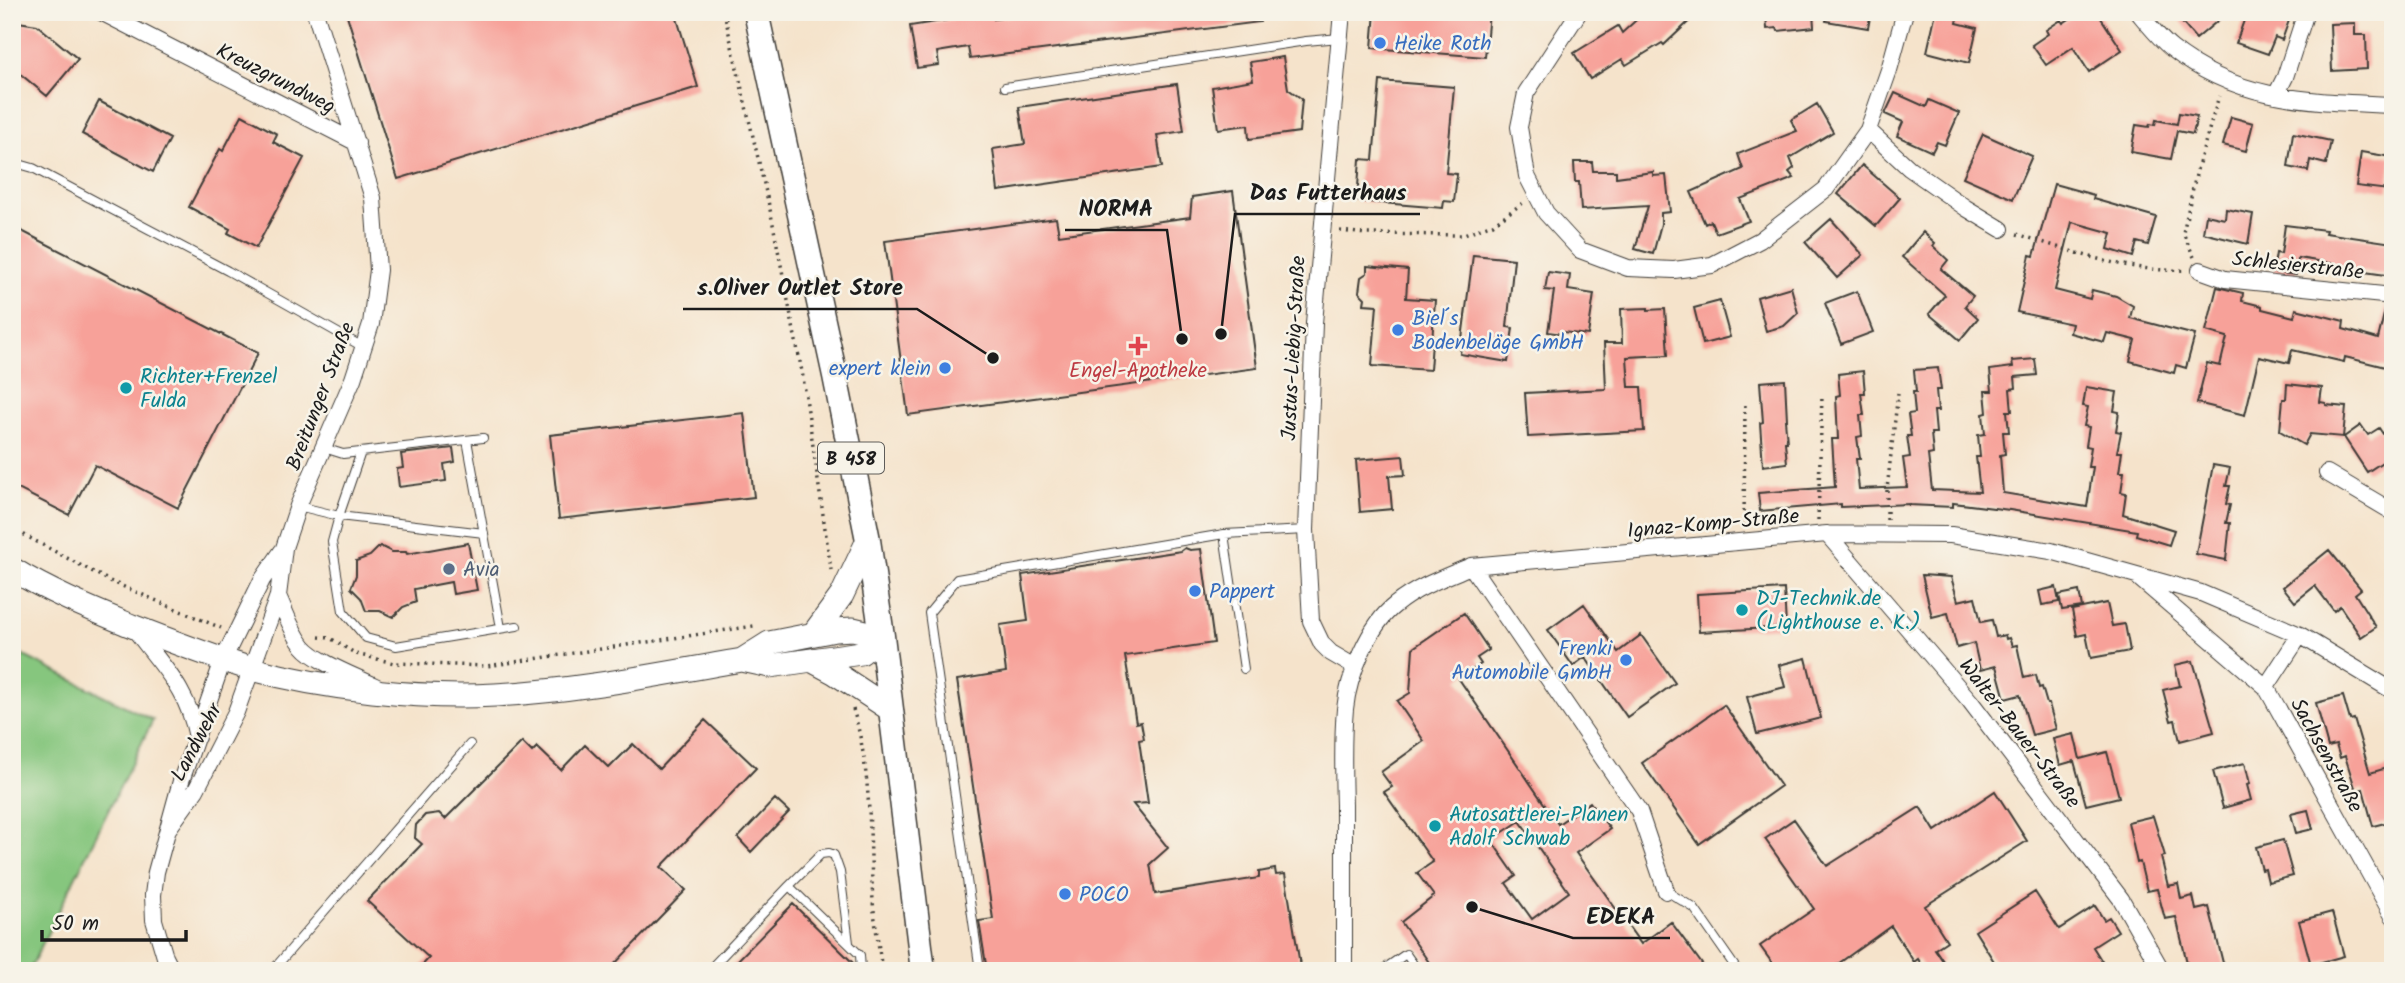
<svg xmlns="http://www.w3.org/2000/svg" width="2405" height="983" font-family="Kalam,sans-serif">
<rect width="100%" height="100%" fill="#f7f3e8"/>
<filter id="ink" filterUnits="userSpaceOnUse"><feTurbulence type="fractalNoise" baseFrequency=".0143" numOctaves="2"/><feDisplacementMap in="SourceGraphic" scale="14" xChannelSelector="R" yChannelSelector="G"/><feConvolveMatrix kernelMatrix="1 2 1 2 8 2 1 2 1" color-interpolation-filters="sRGB"/></filter>
<filter id="wash" filterUnits="userSpaceOnUse"><feTurbulence type="fractalNoise" baseFrequency=".00686" numOctaves="4" result="noise"/><feDisplacementMap in="SourceGraphic" scale="28" xChannelSelector="R" yChannelSelector="G"/><feGaussianBlur stdDeviation="1.57" result="paint"/><feColorMatrix in="noise" values="0 0 0 0 0 0 0 0 0 0 0 0 0 0 0 0 0 1.4 0 .05"/><feComposite in="paint" operator="in"/></filter>
<g filter="url(#wash)">
<rect width="100%" height="100%" fill="#f5e3cb"/>
<path fill="#86c67e" stroke="#51714d" stroke-width="2" d="M12 650 153 720 29 971H12Z"/>
<g id="blocks">
<path fill="#f7a199" fill-rule="evenodd" d="M346 12H675L698 87 398 179Z
M1043 12H1259L1260 22 970 59 968 47 937 52 939 65 917 68 910 26 993 13 994 19Z
M1375 12H1489L1485 57 1372 48Z
M1645 12H1699L1664 45 1662 43 1626 65 1622 59 1590 79 1574 53 1618 26 1622 33Z
M1766 12H1813L1814 27 1778 31 1777 28 1767 29Z
M1827 12H1871L1868 28 1826 21Z
M1936 12H1959L1957 23 1977 28 1969 63 1927 52Z
M2080 12H2097L2122 50 2089 72 2073 47 2046 65 2032 45 2048 34 2046 30 2061 20 2063 23Z
M2173 12H2228L2196 39Z
M2247 12H2292L2282 40 2275 37 2268 54 2236 43Z
M12 21 37 25 78 59 47 96 12 67Z
M2355 23V35H2366L2367 69 2332 71 2330 24Z
M1283 57 1288 89 1302 99 1299 132 1249 139 1248 125 1218 129 1212 87 1253 80 1250 62Z
M1380 81 1454 87 1446 173 1457 174 1454 202 1444 201 1443 208 1357 201 1360 159 1373 160Z
M1177 84 1184 131 1157 135 1162 167 998 191 993 149 1025 144 1019 107Z
M1895 93 1926 107 1929 100 1959 113 1945 145 1937 142 1932 152 1897 136 1903 122 1885 114Z
M99 101 170 139 153 172 82 134Z
M1817 104 1833 132 1790 158 1794 168 1789 172 1794 178 1740 199 1749 221 1716 233 1711 221 1705 224 1691 192 1743 169 1738 154 1797 131 1791 120Z
M2179 113 2197 116 2193 134 2177 131 2171 159 2131 152 2136 125 2149 127 2150 124 2155 125 2156 120 2177 124Z
M242 115 277 134 273 142 304 158 256 248 228 233 230 229 189 207 220 149 223 151Z
M2231 117 2253 123 2246 151 2223 145Z
M2293 133 2331 141 2326 164 2310 160 2308 171 2288 167Z
M1983 134 2032 156 2013 199 1963 177Z
M2361 152 2392 157 2388 190 2356 186Z
M1574 162H1592L1593 171H1616V177L1653 172V176L1666 175 1670 212 1661 213V224L1653 254 1635 249 1648 206 1581 210 1579 182H1575Z
M1862 165 1900 198 1876 226 1838 194Z
M2054 184 2094 195 2093 199 2156 217 2148 245 2137 242 2133 257 2108 249 2112 233 2072 222 2055 290 2090 299 2092 290 2116 296 2133 306 2130 318 2195 335 2186 368 2176 365 2174 373 2130 361 2135 340 2107 333 2104 342 2070 333 2072 324 2017 312 2030 255 2034 256Z
M1233 191 1257 368 908 415 885 241 1056 218 1059 235 1190 217 1192 197Z
M2226 209 2253 214 2248 244 2203 233 2206 215 2225 219Z
M1831 219 1863 255 1837 278 1805 242Z
M2285 225 2326 230 2325 233 2393 243V276L2336 268V264L2298 258 2296 275 2273 272 2276 253 2281 254Z
M12 226 258 353 178 508 95 465 69 515 12 486Z
M1923 232 1935 243 1933 246 1948 260 1941 269 1973 296 1965 306 1978 318 1960 340 1929 314 1945 295 1902 257Z
M1473 255 1514 259 1507 327 1513 328 1508 362 1460 354Z
M1367 266 1408 270 1406 298 1435 300 1430 370 1372 366 1377 305 1364 304 1365 298 1359 292 1361 277 1367 273Z
M1548 272 1570 275 1568 290 1594 294 1588 335 1563 332 1562 334 1548 332 1554 291 1545 290Z
M1791 287 1798 313 1784 326 1766 331 1757 297Z
M2217 287 2243 293 2242 301 2262 306V309L2294 317 2296 309 2344 321 2343 329 2378 339 2386 306H2393V369L2345 357 2344 362 2292 350 2289 363 2259 356 2245 415 2197 403 2207 363 2220 366 2227 337 2206 331Z
M1857 291 1873 332 1841 344 1825 303Z
M1720 301 1730 337 1703 344 1694 308Z
M1648 308V310L1665 309 1668 355 1627 357 1629 387H1641L1644 431 1528 437 1525 393 1606 389 1604 343H1622L1621 309Z
M2035 359 2037 375 2015 377 2016 388 2010 389 2012 411H2007L2009 432H2003L2005 454 2000 455 2003 493 2087 507 2093 467H2088L2091 447 2086 446 2089 427 2084 426 2088 407 2083 406 2086 387 2117 392 2114 411 2119 412 2116 431 2121 432 2117 452H2122L2119 472H2124L2121 492 2126 493 2123 514 2174 530 2169 545 2136 535 2137 531 2010 510 1953 503V507L1909 505V504L1841 507V504L1760 511 1758 493 1835 487 1832 439H1838L1836 396 1840 395 1838 374 1863 371 1865 393H1861L1864 415H1860L1862 436 1857 437 1860 459H1856L1859 489 1907 487 1903 458 1910 457 1907 436H1911L1908 414 1915 413 1913 392H1916L1914 370 1938 368 1941 390H1936L1938 411H1934L1936 433H1931L1933 454 1928 455 1932 490 1980 492 1976 457H1980L1978 435 1985 434 1983 414 1987 413 1985 391H1992L1990 370 2013 367 2012 361Z
M1785 380 1787 420H1785L1787 442H1785L1787 463 1763 466 1760 423 1763 422 1760 382Z
M2287 384 2322 388 2320 402 2326 403V405L2346 407 2343 437 2310 434 2304 445 2280 431 2283 399H2286Z
M744 413 754 497 559 519 550 435Z
M2361 425 2368 435 2379 428 2393 449V455L2367 472 2344 437Z
M453 448 455 462 444 464 446 481 399 487 397 469 403 468 401 454Z
M1403 456 1405 475 1389 476 1392 509 1360 512 1356 460Z
M2213 465 2230 468 2226 486H2230L2226 504 2230 505 2226 523H2230L2226 560 2196 554Z
M468 543 477 590 453 594 451 582 414 589 416 602 403 607 393 617 380 611H366L361 598 351 588 356 575V561L370 556 380 546 392 552H406L407 554Z
M1185 548 1190 550 1201 549 1214 643 1125 656 1136 723 1141 722 1144 739 1139 740 1148 803 1133 804 1168 848 1150 864 1155 894 1259 878V872L1275 869 1276 875 1285 874 1301 971H987L979 921 993 919 957 680 1006 672 1000 625 1028 621 1022 575 1181 551Z
M2329 550 2361 589 2355 594 2376 627 2361 637 2340 606 2334 611 2315 586 2295 602 2283 587Z
M1922 575 1951 577 1958 601 1975 597 1981 622 1992 620 1996 637 2005 635 2006 639 2009 638 2012 646 2017 645 2024 678 2036 675 2039 688 2042 687 2047 704H2049L2056 729 2032 735 2020 695 2005 699 1996 666 1980 670 1974 643 1957 648 1948 613 1932 617Z
M2056 587 2059 602 2042 605 2039 591Z
M1784 589 1786 627 1699 632 1697 594Z
M2079 591 2082 607 2062 610 2059 595Z
M2107 603 2112 626 2125 624 2130 651 2091 658 2086 634 2077 636 2072 610Z
M1584 604 1618 652 1641 635 1675 683 1627 717 1585 657 1573 666 1548 630Z
M1464 613 1489 650 1477 658 1481 664 1459 679 1558 824 1590 802 1610 829 1576 853 1641 944 1671 922 1707 971H1435L1401 922 1434 896 1417 873 1433 862 1384 792 1392 787 1381 772 1424 741 1397 701 1410 693 1413 648ZM1520 821 1569 892 1532 919 1506 883 1516 876 1491 840Z
M1806 658 1821 718 1757 734 1747 697 1785 687 1779 665Z
M2193 661 2214 732 2180 741 2175 720 2171 721 2163 690 2180 686 2175 665Z
M2343 696 2350 720 2354 719 2370 773 2393 766V821L2373 826 2363 789 2356 791 2345 756 2340 758 2336 745 2328 747 2316 703Z
M1724 705 1781 786 1699 844 1642 763Z
M705 720 756 768 661 867 686 890 608 971H417L429 958 367 901 422 844 415 838 416 825 425 815 439 813 445 819 522 742 532 752 537 747 561 770 585 745 609 768 633 744 659 769Z
M2074 734 2080 759 2107 752 2119 797 2086 805 2074 761 2060 765 2053 739Z
M2245 763 2250 784 2247 785 2251 800 2223 808 2213 771Z
M1995 791 2027 841 1925 906 1947 941 1935 949 1943 961 1926 971 1918 959 1914 962 1891 926 1828 971H1778L1760 946 1814 909 1765 839 1794 819 1827 866 1920 807 1935 831Z
M775 799 789 812 751 852 738 838Z
M2308 810 2313 829 2296 833 2291 814Z
M2153 816 2165 856 2161 857 2168 886 2178 884 2181 899 2193 896 2196 910 2209 907 2225 971H2189L2176 917 2165 919 2157 889 2147 891 2140 862 2137 863 2128 822Z
M2283 840 2293 876 2268 882 2265 869 2262 870 2256 847Z
M2035 892 2059 929 2095 906 2104 920 2109 917 2118 931 2093 947 2108 971H2000L1975 931Z
M793 904 854 964V971H727Z
M2332 912 2344 956 2311 965 2299 921Z"/>
</g>
</g>
<g filter="url(#ink)">
<use href="#blocks" fill-opacity="0" stroke="#3d3a36" stroke-width="2"/>
<g fill="none" stroke-linecap="round" stroke-linejoin="round">
<g stroke="#3d3a36" stroke-width="10">
<path id="lane" d="M1005 87 1306 41 1340 38
M12 162 33 168 228 271 363 347
M467 440 501 628
M324 448 343 454 483 438
M361 452 339 516 484 533
M298 506 339 516 332 542 343 611 366 638 396 646 517 626
M1244 669 1224 534 1306 530
M789 886 821 854 829 853 834 855 840 872 849 943
M1666 891 1694 908 1738 971
M272 971 470 744
M708 971 789 886 860 955 861 971
M980 971 929 613 957 579 1224 534
M1381 971 1406 954 1418 971"/>
</g>
<g stroke="#3d3a36" stroke-width="18">
<path id="street" d="M101 12 357 143
M1342 12 1314 323 1306 530 1311 621 1322 644 1331 653 1355 667
M1579 12 1526 93 1519 127 1527 176 1546 213 1580 250 1628 268 1674 270 1712 265 1760 240 1826 189 1868 130 1889 70 1905 12
M2138 12C2148 24 2159 38 2171 48 2239 102 2311 101 2393 105
M2276 95 2285 77 2306 12
M1868 130 1909 168 1966 208 2001 229
M2200 270 2225 279 2393 296
M2327 473 2393 512
M1827 534 1970 701 2121 899 2162 971
M1471 566 1639 811 1666 891
M2140 579 2266 687 2393 916
M278 596C286 613 291 631 303 646 316 662 357 677 377 687
M134 628C162 667 187 687 197 737
M2266 687 2300 635
M168 829 196 790 236 712 278 596 284 548 298 506 353 379 371 324 378 270 373 198 315 12
M172 971 165 957 154 920 153 895 156 872 181 781 223 660 262 580 282 551
M1344 971C1344 916 1344 860 1344 805 1343 773 1342 741 1345 709 1348 677 1369 625 1395 605 1417 587 1445 577 1471 566L1827 534 1951 535 2051 551 2201 593 2300 635 2393 691"/>
</g>
<g stroke="#3d3a36" stroke-width="25">
<path id="secondary" d="M12 569C51 593 91 609 132 626 172 641 211 657 252 669 325 689 420 699 495 695 578 691 660 674 742 660L769 643 835 630 853 629 882 636
M814 633 842 595 868 540
M742 660 770 666 861 653 882 636
M811 660 835 673 891 710"/>
</g>
<g stroke="#3d3a36" stroke-width="27">
<path id="primary" d="M756 12 835 376 868 540 882 636 923 971"/>
</g>
<path stroke="#3d3a36" stroke-width="3.5" stroke-dasharray="2 5" stroke-linecap="butt" d="M724 12 771 214 803 377 831 570
M1340 231 1366 234 1461 235 1493 224 1523 203
M2017 234C2072 251 2127 273 2186 270
M2194 257 2183 233 2197 170 2219 96
M1818 520 1822 396
M1887 520V489L1898 393
M1744 526 1745 402
M12 527 26 536 110 581 221 628
M319 637 330 638 356 654 394 663 487 666 754 626
M853 709C872 771 869 837 873 901 875 924 879 948 882 971"/>
<use href="#lane" stroke="#fff" stroke-width="8"/>
<use href="#street" stroke="#fff" stroke-width="16"/>
<use href="#secondary" stroke="#fff" stroke-width="23"/>
<use href="#primary" stroke="#fff" stroke-width="24"/>
</g>
</g>
<g fill="#3f7fe0" stroke="#f7f3e8" stroke-width="2.5">
<circle cx="1380" cy="43" r="7"/>
<circle cx="1398" cy="330" r="7"/>
<circle cx="945" cy="368" r="7"/>
<circle cx="1195" cy="591" r="7"/>
<circle cx="1626" cy="660" r="7"/>
<circle cx="1065" cy="894" r="7"/>
</g>
<path fill="#e0444e" stroke="#f7f3e8" stroke-width="2.5" d="M1134.5 335.5h7v7h7v7h-7v7h-7v-7h-7v-7h7z"/>
<g fill="#0f9aa8" stroke="#f7f3e8" stroke-width="2.5">
<circle cx="126" cy="388" r="7"/>
<circle cx="1742" cy="610" r="7"/>
<circle cx="1435" cy="826" r="7"/>
</g>
<circle fill="#5c6f8a" stroke="#f7f3e8" stroke-width="2.5" cx="449" cy="569" r="7"/>
<g text-anchor="middle" stroke-width="5" stroke-linejoin="round" paint-order="stroke">
<rect fill="#f7f3e8" stroke="#5e5c59" stroke-width="2" x="818" y="442.5" width="66" height="31" rx="5"/>
<g font-size="19" font-weight="bold" fill="#1c1c1c">
<text x="851" y="465">B 458</text>
</g>
<g font-size="21" fill="#366cbe" stroke="#f7f3e8" text-anchor="start">
<text x="1394" y="50">Heike Roth</text>
<text x="1412" y="325">Biel´s<tspan x="1412" dy="24">Bodenbeläge GmbH</tspan></text>
<text x="931" y="375" text-anchor="end">expert klein</text>
<text x="1209" y="598">Pappert</text>
<text x="1612" y="655" text-anchor="end">Frenki<tspan x="1612" dy="24">Automobile GmbH</tspan></text>
<text x="1079" y="901">POCO</text>
</g>
<g font-size="21" fill="#1c1c1c" stroke="#f7f3e8">
<text transform="translate(276 78) rotate(27)" y="7">Kreuzgrundweg</text>
<text transform="translate(2298 265) rotate(6)" y="7">Schlesierstraße</text>
<text transform="translate(1293 348) rotate(-87)" y="7">Justus-Liebig-Straße</text>
<text transform="translate(320 396) rotate(-69)" y="7">Breitunger Straße</text>
<text transform="translate(1713 523) rotate(-5)" y="7">Ignaz-Komp-Straße</text>
<text transform="translate(2020 733) rotate(52)" y="7">Walter-Bauer-Straße</text>
<text transform="translate(196 742) rotate(-62)" y="7">Landwehr</text>
<text transform="translate(2327 755) rotate(61)" y="7">Sachsenstraße</text>
</g>
<g font-size="21" fill="#be3a42" stroke="#f7f3e8">
<text x="1138" y="377">Engel-Apotheke</text>
</g>
<g font-size="21" fill="#0d838f" stroke="#f7f3e8" text-anchor="start">
<text x="140" y="383">Richter+Frenzel<tspan x="140" dy="24">Fulda</tspan></text>
<text x="1756" y="605">DJ-Technik.de<tspan x="1756" dy="24">(Lighthouse e. K.)</tspan></text>
<text x="1449" y="821">Autosattlerei-Planen<tspan x="1449" dy="24">Adolf Schwab</tspan></text>
</g>
<g font-size="21" fill="#4e5e75" stroke="#f7f3e8" text-anchor="start">
<text x="463" y="576">Avia</text>
</g>
</g>
<path fill="none" stroke="#1c1c1c" stroke-width="2.5" d="M1221 334L1235 214H1420M1182 339L1167 230H1065M993 358L917 309H683M1472 907L1573 938H1670"/>
<g fill="#1c1c1c" stroke="#f7f3e8" stroke-width="2.5">
<circle cx="1221" cy="334" r="7"/>
<circle cx="1182" cy="339" r="7"/>
<circle cx="993" cy="358" r="7"/>
<circle cx="1472" cy="907" r="7"/>
</g>
<g font-size="23" text-anchor="middle" font-weight="bold" fill="#1c1c1c" stroke="#f7f3e8" stroke-width="5" stroke-linejoin="round" paint-order="stroke">
<text x="1328" y="200">Das Futterhaus</text>
<text x="1116" y="216">NORMA</text>
<text x="800" y="295">s.Oliver Outlet Store</text>
<text x="1621" y="924">EDEKA</text>
</g>
<rect width="2405" height="983" fill="none" stroke="#f7f3e8" stroke-width="42"/>
<path d="M42 930v10h144v-10" fill="none" stroke="#1c1c1c" stroke-width="3.5"/>
<text x="52" y="930" font-size="21" fill="#1c1c1c" stroke="#f7f3e8" stroke-width="5" paint-order="stroke">50 m</text>
</svg>
